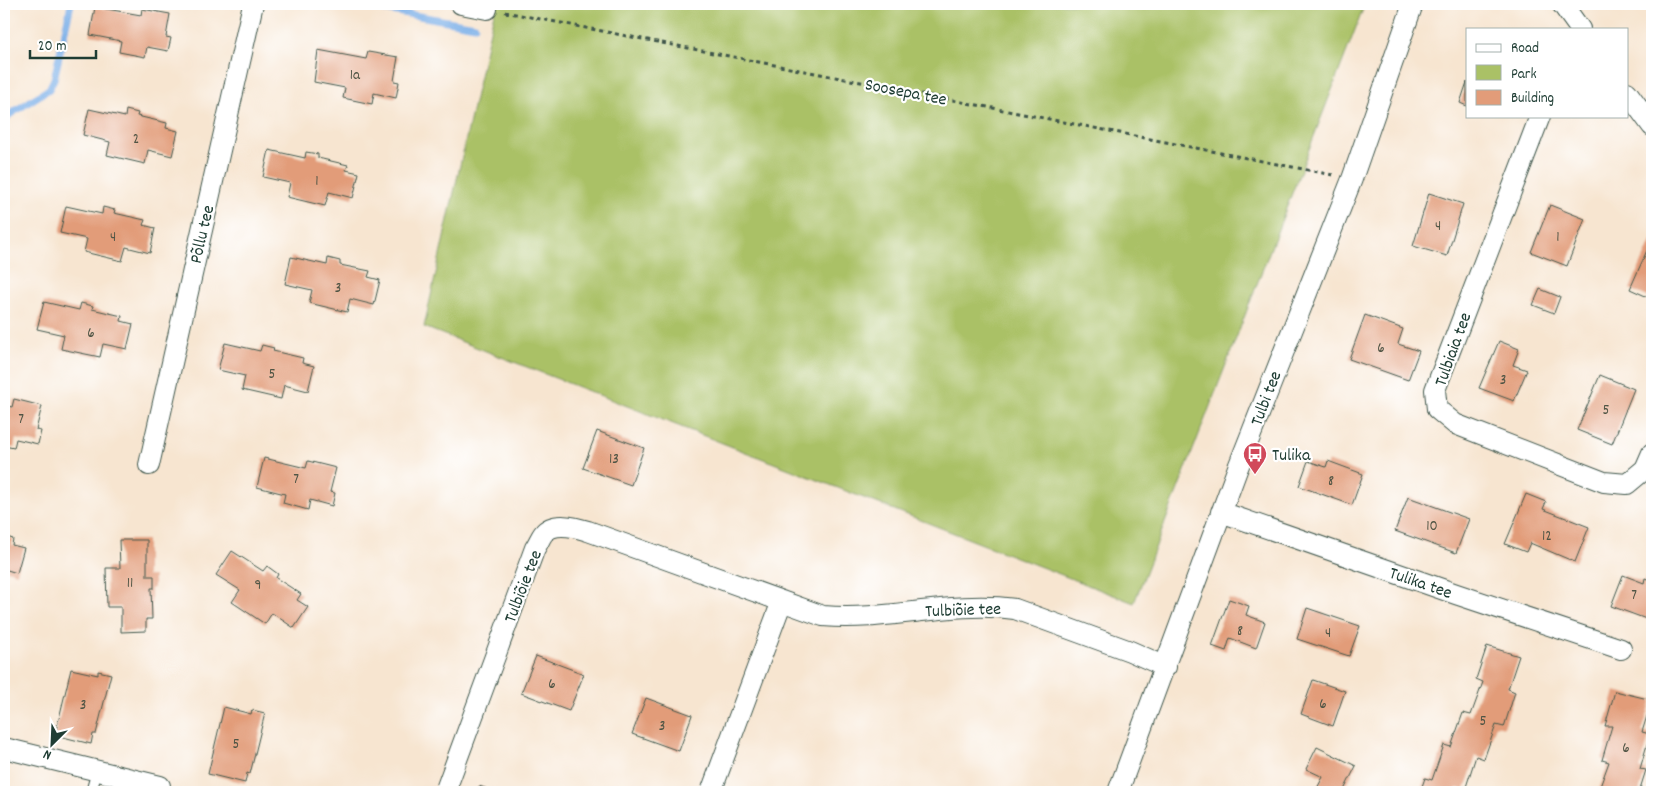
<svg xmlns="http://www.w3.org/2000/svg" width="1656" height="796" font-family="Dekko,sans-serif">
<rect width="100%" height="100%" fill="#fff"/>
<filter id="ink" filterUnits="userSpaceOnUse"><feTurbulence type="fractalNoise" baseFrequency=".02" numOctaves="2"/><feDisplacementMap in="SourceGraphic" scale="10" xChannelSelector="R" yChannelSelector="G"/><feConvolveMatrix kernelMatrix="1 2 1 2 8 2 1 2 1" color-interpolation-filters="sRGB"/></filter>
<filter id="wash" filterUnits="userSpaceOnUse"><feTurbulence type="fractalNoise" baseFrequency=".0096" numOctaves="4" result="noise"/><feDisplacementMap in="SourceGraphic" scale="20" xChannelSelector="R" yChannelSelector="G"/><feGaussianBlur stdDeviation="1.12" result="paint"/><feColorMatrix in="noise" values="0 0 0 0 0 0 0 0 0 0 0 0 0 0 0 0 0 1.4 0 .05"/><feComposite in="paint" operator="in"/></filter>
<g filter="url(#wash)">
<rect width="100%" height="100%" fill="#f7e5d0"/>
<path fill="#aac166" stroke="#647f4d" d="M496 4H1365L1134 603 424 327Z"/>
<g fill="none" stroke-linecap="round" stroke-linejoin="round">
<path stroke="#79aee7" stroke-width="7" d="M352 4 475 26
M4 121 9 115 49 89 54 79 71 4"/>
</g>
<g id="blocks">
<path fill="#e29c79" d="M95 7 141 15 142 9 170 14 166 37 171 38 168 51 147 47 145 57 119 52 121 41 90 35Z
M318 50 366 59 368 52 398 57 394 81 399 82 396 98 374 93 372 104 343 98 345 88 314 82Z
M1467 82V106L1460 103Z
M89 109 125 117 126 110 138 113 137 116 167 123 166 128 178 131 172 156 148 150 145 164 107 155 110 142 83 135Z
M269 150 305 158 306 152 318 154V158L348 165 346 170 359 173 353 198 329 192 325 206 287 197 290 183 263 177Z
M1429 193 1463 204 1447 256 1413 246Z
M1550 205 1585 219 1567 266 1531 252Z
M66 206 102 214 103 207 115 210 114 213 145 220 143 225 155 228 150 253 126 247 122 261 84 252 87 239 60 233Z
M1652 239V299L1630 289Z
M291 257 327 265 328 258 340 261V265L370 271 368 277 380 280 374 305 350 299 347 312 309 303 312 290 285 284Z
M1540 289 1560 297 1554 313 1533 305Z
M44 302 79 310 81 303 93 306 92 309 122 316 121 321 133 324 127 349 103 344 100 357 61 349 64 335 37 329Z
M1365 315 1403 329 1398 344 1419 351 1408 380 1349 359Z
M1499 341 1519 349 1513 365 1527 370 1514 401 1479 388Z
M225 343 260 351 262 345 274 348 273 351 303 358 302 363 314 366 308 391 284 385 281 399 242 390 245 376 218 370Z
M1600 375 1634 389 1612 444 1577 430Z
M14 399 42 406 36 430 41 431 38 444 16 439 14 448 4 446V405L12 407Z
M597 431 644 448 631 485 583 468Z
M264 458 306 468 308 461 336 468 330 492 335 493 332 506 310 500 308 510 283 503 285 494 257 487Z
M1308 461 1326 467 1328 461 1363 474 1352 505 1299 486Z
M1526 494 1546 502 1543 509 1589 527 1575 562 1530 543 1526 552 1505 544Z
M1408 497 1469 519 1456 553 1395 531Z
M4 536 13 539 12 545 24 548 17 573 4 569Z
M119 540H147V576H154V588H151L152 619H146V631L121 632V607H107L106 568H120Z
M232 551 263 571 267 566 278 574 276 578 301 594 297 600 308 607 294 628 272 613 265 624 232 602 240 590 216 575Z
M1623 575 1644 583 1645 578 1652 581V615H1651L1649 620 1611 606Z
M1229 599 1249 606 1246 615 1265 622 1256 648 1230 638 1226 651 1212 646Z
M1307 608 1360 626 1349 656 1297 639Z
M1487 646 1519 656 1508 689 1515 692 1504 727 1496 725 1484 759 1476 756 1465 790 1457 788 1456 792H1420L1425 778 1432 780 1444 745 1451 747 1463 713 1471 715 1483 682 1476 679Z
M536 656 584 674 569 711 521 693Z
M71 669 98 675V671L111 674 96 734H93L91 744 55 735Z
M1313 680 1345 691 1333 726 1301 714Z
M1615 691 1652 700 1642 732 1650 734 1640 769 1646 770 1639 792H1598L1609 762 1602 760 1612 726H1605Z
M646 698 692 715 679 751 632 734Z
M224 707 251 714 252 710 265 713 250 774 247 773 245 783 208 774Z
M1317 747 1356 766 1343 792H1315L1323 777 1306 769Z
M479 786 497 792H477Z"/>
</g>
</g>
<g filter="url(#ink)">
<use href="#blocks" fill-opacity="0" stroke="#3f564b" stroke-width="1"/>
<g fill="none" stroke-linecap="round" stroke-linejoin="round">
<g stroke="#3f564b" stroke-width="12">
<path id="service" d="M91 792 97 771
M121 792 125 778"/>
</g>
<g stroke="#3f564b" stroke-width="22">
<path id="minor" d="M461 4 487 9
M1562 4 1580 29
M1627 92 1652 126
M1540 116 1435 390 1437 409 1455 424 1604 482 1627 484 1645 469 1652 453
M149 465 253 4
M1221 512 1456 594 1621 649
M4 748 160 786
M445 792 535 548C538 544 540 538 543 534 553 521 575 527 588 531L823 616C887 622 950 600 1015 609L1130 651 1166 667
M711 792 782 601
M1118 792 1237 470 1352 179 1413 4"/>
</g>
<path stroke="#3f564b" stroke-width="3" stroke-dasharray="4 4" stroke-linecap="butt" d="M505 12 1333 175"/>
<use href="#service" stroke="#fff" stroke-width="10"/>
<use href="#minor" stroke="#fff" stroke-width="20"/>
</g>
</g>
<defs>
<g id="bus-pin" transform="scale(1.25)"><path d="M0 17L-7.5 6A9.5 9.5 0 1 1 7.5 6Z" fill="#d1495b" stroke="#fff"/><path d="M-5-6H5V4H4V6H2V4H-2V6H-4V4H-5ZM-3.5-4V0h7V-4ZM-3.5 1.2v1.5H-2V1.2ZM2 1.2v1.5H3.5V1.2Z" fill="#fff"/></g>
</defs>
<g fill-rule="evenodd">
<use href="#bus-pin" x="1255" y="454"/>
</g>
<g text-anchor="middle" stroke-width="4.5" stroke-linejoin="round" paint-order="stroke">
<g font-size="15" fill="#505545">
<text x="355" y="79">1a</text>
<text x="136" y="143">2</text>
<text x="317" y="185">1</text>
<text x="1438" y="230">4</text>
<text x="113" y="241">4</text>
<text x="1558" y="241">1</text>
<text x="338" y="292">3</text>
<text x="91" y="337">6</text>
<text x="1381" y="352">6</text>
<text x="272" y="378">5</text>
<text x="1503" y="384">3</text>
<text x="1606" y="414">5</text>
<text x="21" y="423">7</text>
<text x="614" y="463">13</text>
<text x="296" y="483">7</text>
<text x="1331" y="485">8</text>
<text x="1432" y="530">10</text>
<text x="1547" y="540">12</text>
<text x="130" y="587">11</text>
<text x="258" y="589">9</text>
<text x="1634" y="599">7</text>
<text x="1240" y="635">8</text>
<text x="1328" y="637">4</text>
<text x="552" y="688">6</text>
<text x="1323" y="708">6</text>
<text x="83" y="709">3</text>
<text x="1483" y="725">5</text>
<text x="662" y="730">3</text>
<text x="236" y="748">5</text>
<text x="1626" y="752">6</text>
</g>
<g font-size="18" fill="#1f3d34" stroke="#fff">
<text transform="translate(906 91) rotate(11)" y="6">Soosepa tee</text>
<text transform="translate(201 234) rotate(-77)" y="6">Põllu tee</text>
<text transform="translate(1452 349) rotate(-70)" y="6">Tulbiaia tee</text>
<text transform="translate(1265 398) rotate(-69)" y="6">Tulbi tee</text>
<text transform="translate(1421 582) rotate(19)" y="6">Tulika tee</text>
<text transform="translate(522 586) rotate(-69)" y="6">Tulbiõie tee</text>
<text transform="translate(963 609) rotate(-2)" y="6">Tulbiõie tee</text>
</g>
<g font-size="18" fill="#1f3d34" stroke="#fff" text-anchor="start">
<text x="1272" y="460">Tulika</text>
</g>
</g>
<rect width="1656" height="796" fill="none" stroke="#fff" stroke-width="20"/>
<rect x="1466" y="28" width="162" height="90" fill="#ffffff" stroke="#a5b1ae"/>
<rect x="1476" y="44" width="25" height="8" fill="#ffffff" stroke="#a5b1ae"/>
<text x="1511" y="52" font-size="15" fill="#1f3d34">Road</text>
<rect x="1476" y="65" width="25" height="15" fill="#aac166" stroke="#a5b1ae"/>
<text x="1511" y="78" font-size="15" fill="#1f3d34">Park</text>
<rect x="1476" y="90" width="25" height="15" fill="#e29c79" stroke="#a5b1ae"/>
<text x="1511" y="102" font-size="15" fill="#1f3d34">Building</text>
<g transform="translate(52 744) rotate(204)" stroke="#ffffff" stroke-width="4" paint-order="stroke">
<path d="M0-4L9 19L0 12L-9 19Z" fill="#1f3d34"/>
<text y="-8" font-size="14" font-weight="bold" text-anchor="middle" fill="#1f3d34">N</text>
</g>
<path d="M30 50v8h66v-8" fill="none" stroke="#1f3d34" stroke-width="2.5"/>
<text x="38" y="50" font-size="15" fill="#1f3d34" stroke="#ffffff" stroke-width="4" paint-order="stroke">20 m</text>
</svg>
